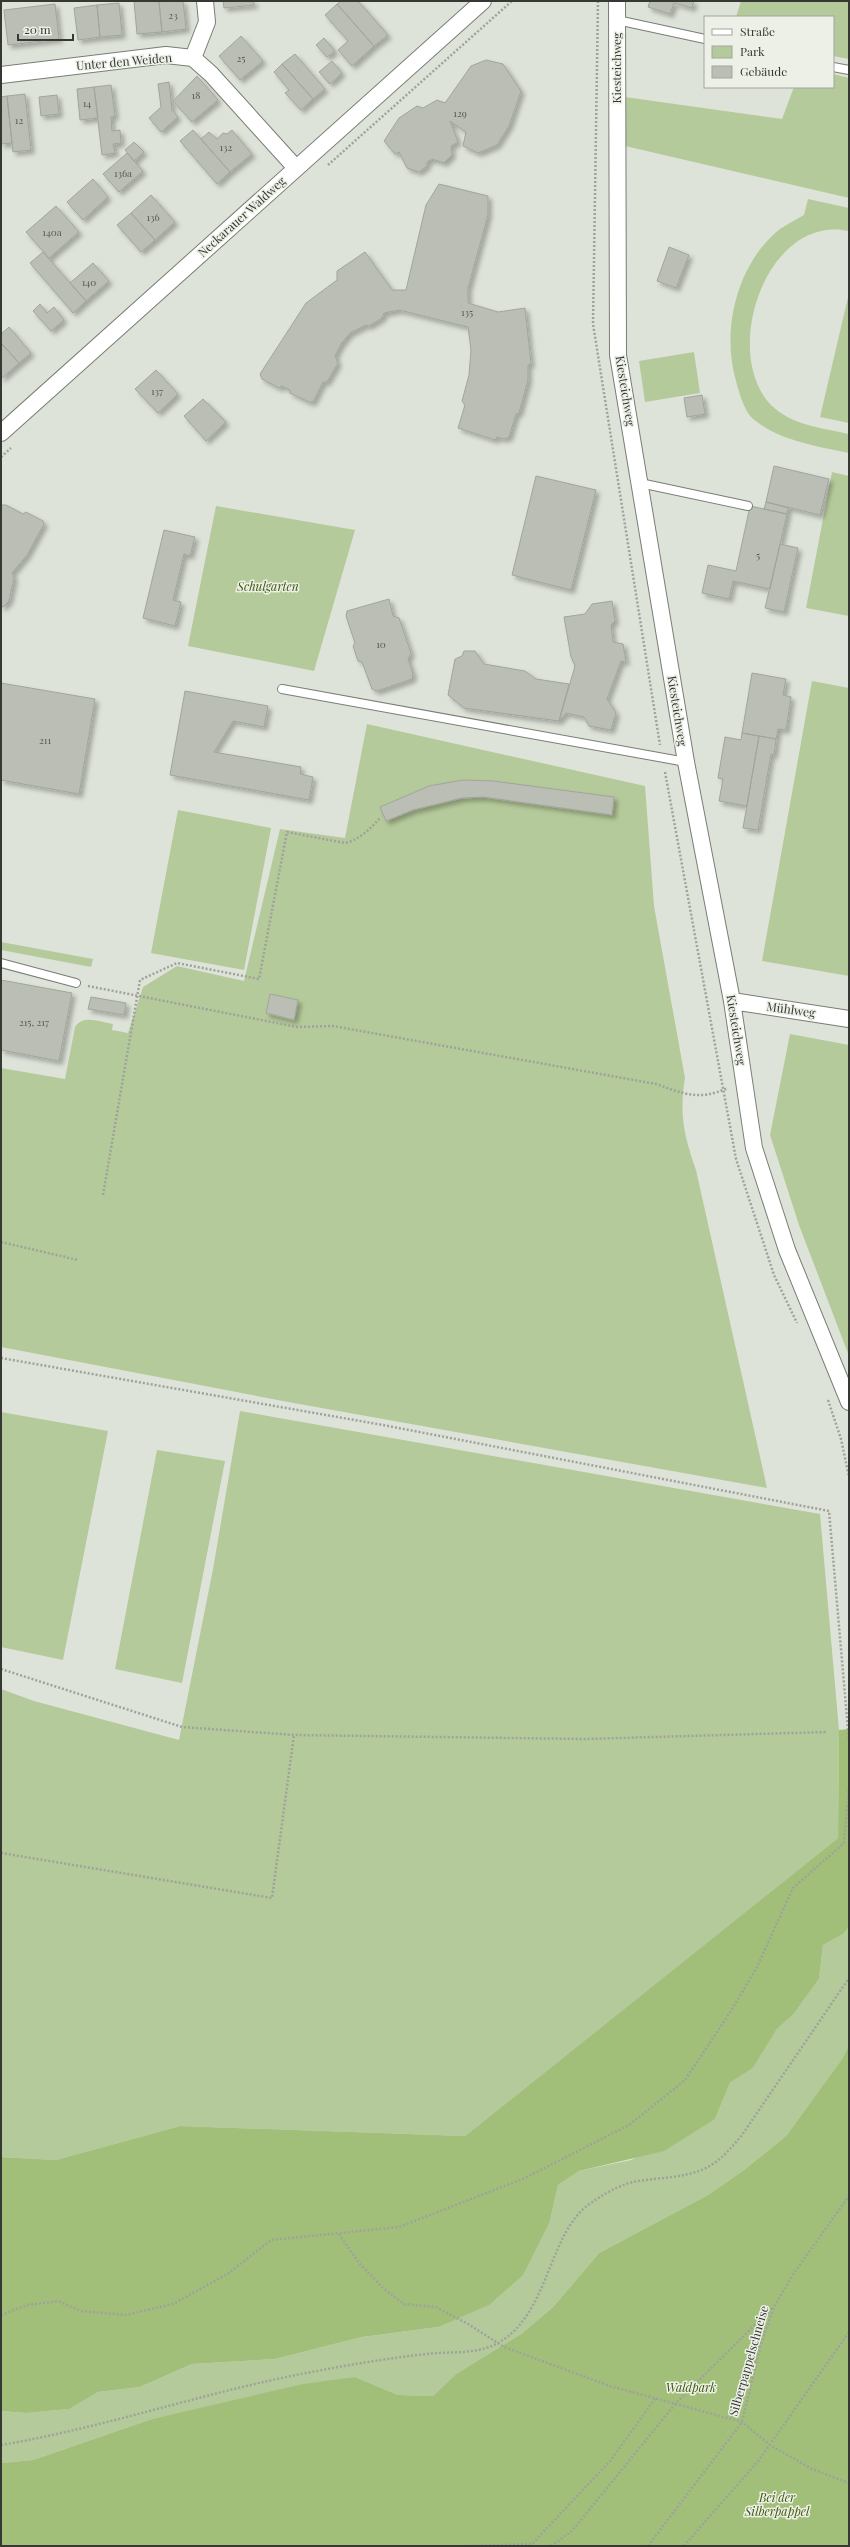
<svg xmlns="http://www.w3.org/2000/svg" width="850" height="2547" font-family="'Playfair Display',serif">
<defs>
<filter id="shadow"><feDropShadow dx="3.5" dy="3.5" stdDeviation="2" flood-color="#0004"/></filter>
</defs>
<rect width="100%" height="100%" fill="#dee3d9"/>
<path fill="#b5ca9a" d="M741 1H849V59L833 56V17H736Z
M833 74 849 78V198L625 146V97L782 119 794 87H833Z
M808 199 849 208V231C767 213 720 352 771 405 791 425 822 428 849 434V453C816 446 780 441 753 419 744 411 739 392 736 381 721 330 737 263 780 229 787 224 796 220 804 215Z
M849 293V423L820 417Z
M694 352 700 393 645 402 639 361Z
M832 472 849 476V616L806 608Z
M216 506 355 530 314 671 188 646Z
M812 681 849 688V976L762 961Z
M367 724 645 786 654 906 685 1078C679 1114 684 1136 696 1170L767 1488 288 1402 1 1347V1068L65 1079 75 1027C83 1014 101 1022 113 1024L112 1030 128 1033 143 987 177 966 244 981 280 829 345 838Z
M178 810 271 828 244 970 151 953Z
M1 942 93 959 91 967 1 950Z
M790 1034 849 1045V1356L799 1225 770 1135Z
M240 1411 820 1514 839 1730 838 1838 465 2136 180 2126 56 2160 1 2157V1689L34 1701 179 1740 213 1569Z
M1 1412 108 1431 63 1660 1 1647Z
M157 1450 225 1461 182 1683 115 1669Z
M849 1927V2045L842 2059 786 2136 744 2170 708 2195 599 2253 553 2307 521 2334 456 2374 433 2396 398 2395 355 2377 152 2419 33 2460 1 2463V2411L26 2413 68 2409 98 2392 140 2387 192 2364 275 2359 362 2337 438 2327 550 2221 558 2185 579 2171 631 2160 715 2119 730 2083 753 2068 777 2029 793 2015 819 1979 823 1945 843 1934Z"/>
<path fill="#a1bf79" d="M849 1729V1927L843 1934 823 1945 819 1979 793 2015 777 2029 753 2068 730 2083 715 2119 664 2151 579 2171 558 2185 550 2221 523 2275 489 2305 438 2327 362 2337 275 2359 192 2364 140 2387 98 2392 69 2409 26 2413 1 2411V2157L56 2160 180 2126 465 2136 838 1838 839 1730Z
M849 2045V2546H1V2463L33 2460 152 2419 303 2384 355 2377 398 2395 433 2396 456 2374 521 2334 553 2307 599 2253 708 2195 744 2170 786 2136 842 2059Z"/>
<path fill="#babeb5" stroke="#a1a59c" filter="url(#shadow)" d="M134 1H159L162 32 137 34Z
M159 1H183L186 29 162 32Z
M223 1H254V5L224 8Z
M341 1H358L388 35 374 46 337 4Z
M650 1H694L692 8 674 3 670 14 648 7Z
M119 3 122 35 100 37 97 5Z
M55 4 59 39 8 45 4 10Z
M337 4 374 46 352 66 338 50 348 41 325 15Z
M97 5 100 37 78 40 74 8Z
M241 36 263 61 240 80 219 56Z
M324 38 335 51 327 57 316 45Z
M295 54 325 89 313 99 282 64Z
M486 60 503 64 521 91 509 126 497 145 478 153 463 146 466 132 450 121 458 142 451 146 452 155 444 163 432 159 427 162V166L419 172 407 168 399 152 395 154 384 141 399 118 417 106 423 108 437 100 445 103 471 66Z
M332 61 342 73 330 84 319 72Z
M282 64 313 99 301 110 285 93 289 90 274 72Z
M197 76 218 100 192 122 173 101Z
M169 82 172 110 178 117 161 132 149 118 161 107 158 84Z
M111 85 115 116 111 117 112 131 120 130 121 143 113 144 115 153 102 155 94 87Z
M94 87 98 118 80 120 77 89Z
M25 94 31 150 13 152 7 96Z
M57 95 59 114 41 116 39 97Z
M7 96 12 143 1 144V97Z
M193 130 230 172 217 184 180 141Z
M232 130 252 154 230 172 201 139 209 132 217 139 223 133 227 134Z
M134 142 144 152 134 161 125 150Z
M127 153 143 171 119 192 103 174Z
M93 179 108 197 83 220 67 202Z
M439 184 488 196V215L468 288V303L498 312 525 308 531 364 528 365V380L519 413 516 414 509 437 504 439 497 437 495 440 458 428 465 405 462 401 469 375 471 350 468 327 399 310 384 313 382 318 369 326 366 325 350 333 341 344 335 356 338 363 327 382H323L313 402H309L290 393V390L282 386 279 388 262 379 260 374 306 303 337 280V271L365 252 392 290H406L426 205Z
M151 195 175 222 155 240 131 213Z
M56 206 79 232 49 258 26 232Z
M131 213 155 240 141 252 117 225Z
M669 247 689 255 676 288 657 281Z
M43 252 86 301 73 313 30 263Z
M93 263 109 281 86 301 70 283Z
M40 304 47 313 54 307 64 320 51 331 33 311Z
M9 327 31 353 19 363 1 343V334Z
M1 343 19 363 1 379Z
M156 370 178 394 158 413 135 389Z
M702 395 705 414 687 417 684 398Z
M203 399 226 422 206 441 184 416Z
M774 466 829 479 820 515 766 502Z
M536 476 596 490 571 590 512 575Z
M766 502 788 508 787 514 764 509Z
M1 505H6L23 514 26 512 43 521 44 524 27 555 12 573 14 578 9 601 3 607H1Z
M750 506 787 514 770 589 733 581 729 599 702 593 708 565 736 571Z
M164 530 195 537 190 556 184 554 173 600 181 602 175 626 143 618Z
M780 544 798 548 784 612 765 608Z
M389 599 393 616 399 618 411 653 408 659 413 674 412 679 377 691 372 689 362 662 358 661 353 646 355 643 346 616 347 611Z
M612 601 615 621 611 625 613 642 623 644 626 662 621 661 607 699 616 713 611 730 589 726 584 717 566 713 559 721 575 666 571 657 564 617 585 614 592 604Z
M464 651H475L484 664 525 671 536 679 569 684 559 721 464 708 448 695 455 659 462 656Z
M752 673 786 679 783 695 791 697 786 730 778 729 776 739 742 733Z
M1 683 95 699 79 794 1 780Z
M185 691 268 706 264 727 233 721 214 752 301 767 300 774 313 777 309 800 170 775Z
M742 733 759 736 747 806 719 801 723 779 718 778 725 737 741 740Z
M759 736 776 739 774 755 771 754 758 830 743 828Z
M463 780 493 781 614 797 612 815 483 797 462 798 413 810 386 821 380 807 429 786Z
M1 980 72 993 59 1061 1 1050Z
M270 994 298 1000 294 1020 266 1013Z
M91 997 126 1003 124 1015 88 1009Z"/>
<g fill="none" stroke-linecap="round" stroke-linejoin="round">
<g stroke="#797e75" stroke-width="10">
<path id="service" d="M617 20 705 39
M833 67 849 70
M640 483 748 506
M282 689 686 762
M1 963 76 983"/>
</g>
<g stroke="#797e75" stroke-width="18">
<path id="minor" d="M617 1 618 355 686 762 732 1001 754 1148 787 1250 849 1402
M193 58 207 22 205 1
M1 75 166 55 193 58 211 74 296 168
M1 433 483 1
M732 1001 849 1019"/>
</g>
<path stroke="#9fa29b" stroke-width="2.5" stroke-dasharray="2 2" stroke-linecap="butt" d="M598 1 593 324 660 745
M328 165 512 1
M1 457 11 448
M665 772 736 1159 774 1275 797 1323
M88 986 297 1027 333 1026 656 1084C685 1094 698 1101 728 1088
M103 1195 140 980 177 963 259 979 287 832 345 843C359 840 370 829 380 818
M1 1242 78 1260
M1 1358 383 1425 829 1511 849 1741
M828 1400 841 1439 849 1477
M1 1669 182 1727 294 1735 585 1739 826 1732
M1 1853 272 1898 294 1735
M339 2234 359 2263 383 2288 404 2304 436 2307 468 2324 504 2347 610 2386 742 2422 770 2445 812 2469 849 2483
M1 2315 27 2305 58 2301 81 2311 125 2315 173 2304 229 2273 271 2240 399 2227 525 2178 629 2125 685 2080 731 2011 757 1967 793 1888 844 1843 849 1788
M1 2445C108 2427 211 2390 317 2371 353 2364 390 2358 427 2354 451 2351 476 2355 498 2343 550 2314 548 2231 591 2203 604 2194 617 2186 633 2182 657 2177 685 2179 708 2167 722 2159 732 2147 742 2135L849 1978
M469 2546 532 2544 611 2460 656 2397
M551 2546 572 2531 676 2403 773 2307
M648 2546 742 2422 761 2344 774 2307 794 2273 849 2196
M684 2546 759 2460 849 2332"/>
<use href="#service" stroke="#fff" stroke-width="8"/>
<use href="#minor" stroke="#fff" stroke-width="16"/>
</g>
<g text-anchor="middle" stroke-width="3" stroke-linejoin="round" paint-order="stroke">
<g font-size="10" fill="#575a54">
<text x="173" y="19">23</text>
<text x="241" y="62">25</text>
<text x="196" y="99">18</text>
<text x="87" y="107">14</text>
<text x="460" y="117">129</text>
<text x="19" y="124">12</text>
<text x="226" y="151">132</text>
<text x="123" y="177">136a</text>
<text x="153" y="221">136</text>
<text x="52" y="236">140a</text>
<text x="89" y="286">140</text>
<text x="467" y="316">135</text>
<text x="157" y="395">137</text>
<text x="758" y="559">5</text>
<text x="381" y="648">10</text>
<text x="45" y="744">211</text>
<text x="34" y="1026">215, 217</text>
</g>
<g font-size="12" fill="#363834" stroke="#ecf0e6">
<text transform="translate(124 62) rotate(-5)" y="4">Unter den Weiden</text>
<text transform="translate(617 68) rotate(-90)" y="4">Kiesteichweg</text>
<text transform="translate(242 217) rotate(-42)" y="4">Neckarauer Waldweg</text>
<text transform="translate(625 391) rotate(81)" y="4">Kiesteichweg</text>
<text transform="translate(677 711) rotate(81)" y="4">Kiesteichweg</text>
<text transform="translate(791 1010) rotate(8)" y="4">Mühlweg</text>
<text transform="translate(736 1030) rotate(81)" y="4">Kiesteichweg</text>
<text transform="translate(749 2361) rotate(-74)" y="4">Silberpappelschneise</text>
</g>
<g font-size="12" font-style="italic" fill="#3d5708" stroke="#ecf0e6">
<text x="268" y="591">Schulgarten</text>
<text x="691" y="2392">Waldpark</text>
<text x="777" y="2502">Bei der<tspan x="777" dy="14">Silberpappel</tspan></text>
</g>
</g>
<rect width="850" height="2547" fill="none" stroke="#363834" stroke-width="4"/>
<rect x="704" y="16" width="130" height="72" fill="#ecf0e6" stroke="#a3a69f"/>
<rect x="712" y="29" width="20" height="6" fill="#ffffff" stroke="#a3a69f"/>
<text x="740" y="36" font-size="12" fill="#363834">Straße</text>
<rect x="712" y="46" width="20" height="12" fill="#b5ca9a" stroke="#a3a69f"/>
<text x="740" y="56" font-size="12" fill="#363834">Park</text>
<rect x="712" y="66" width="20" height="12" fill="#babeb5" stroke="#a3a69f"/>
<text x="740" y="76" font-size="12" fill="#363834">Gebäude</text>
<path d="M18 34v6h55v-6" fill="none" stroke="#363834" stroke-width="2"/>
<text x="24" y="34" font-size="12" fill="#363834" stroke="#ecf0e6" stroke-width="3" paint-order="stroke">20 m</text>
</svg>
